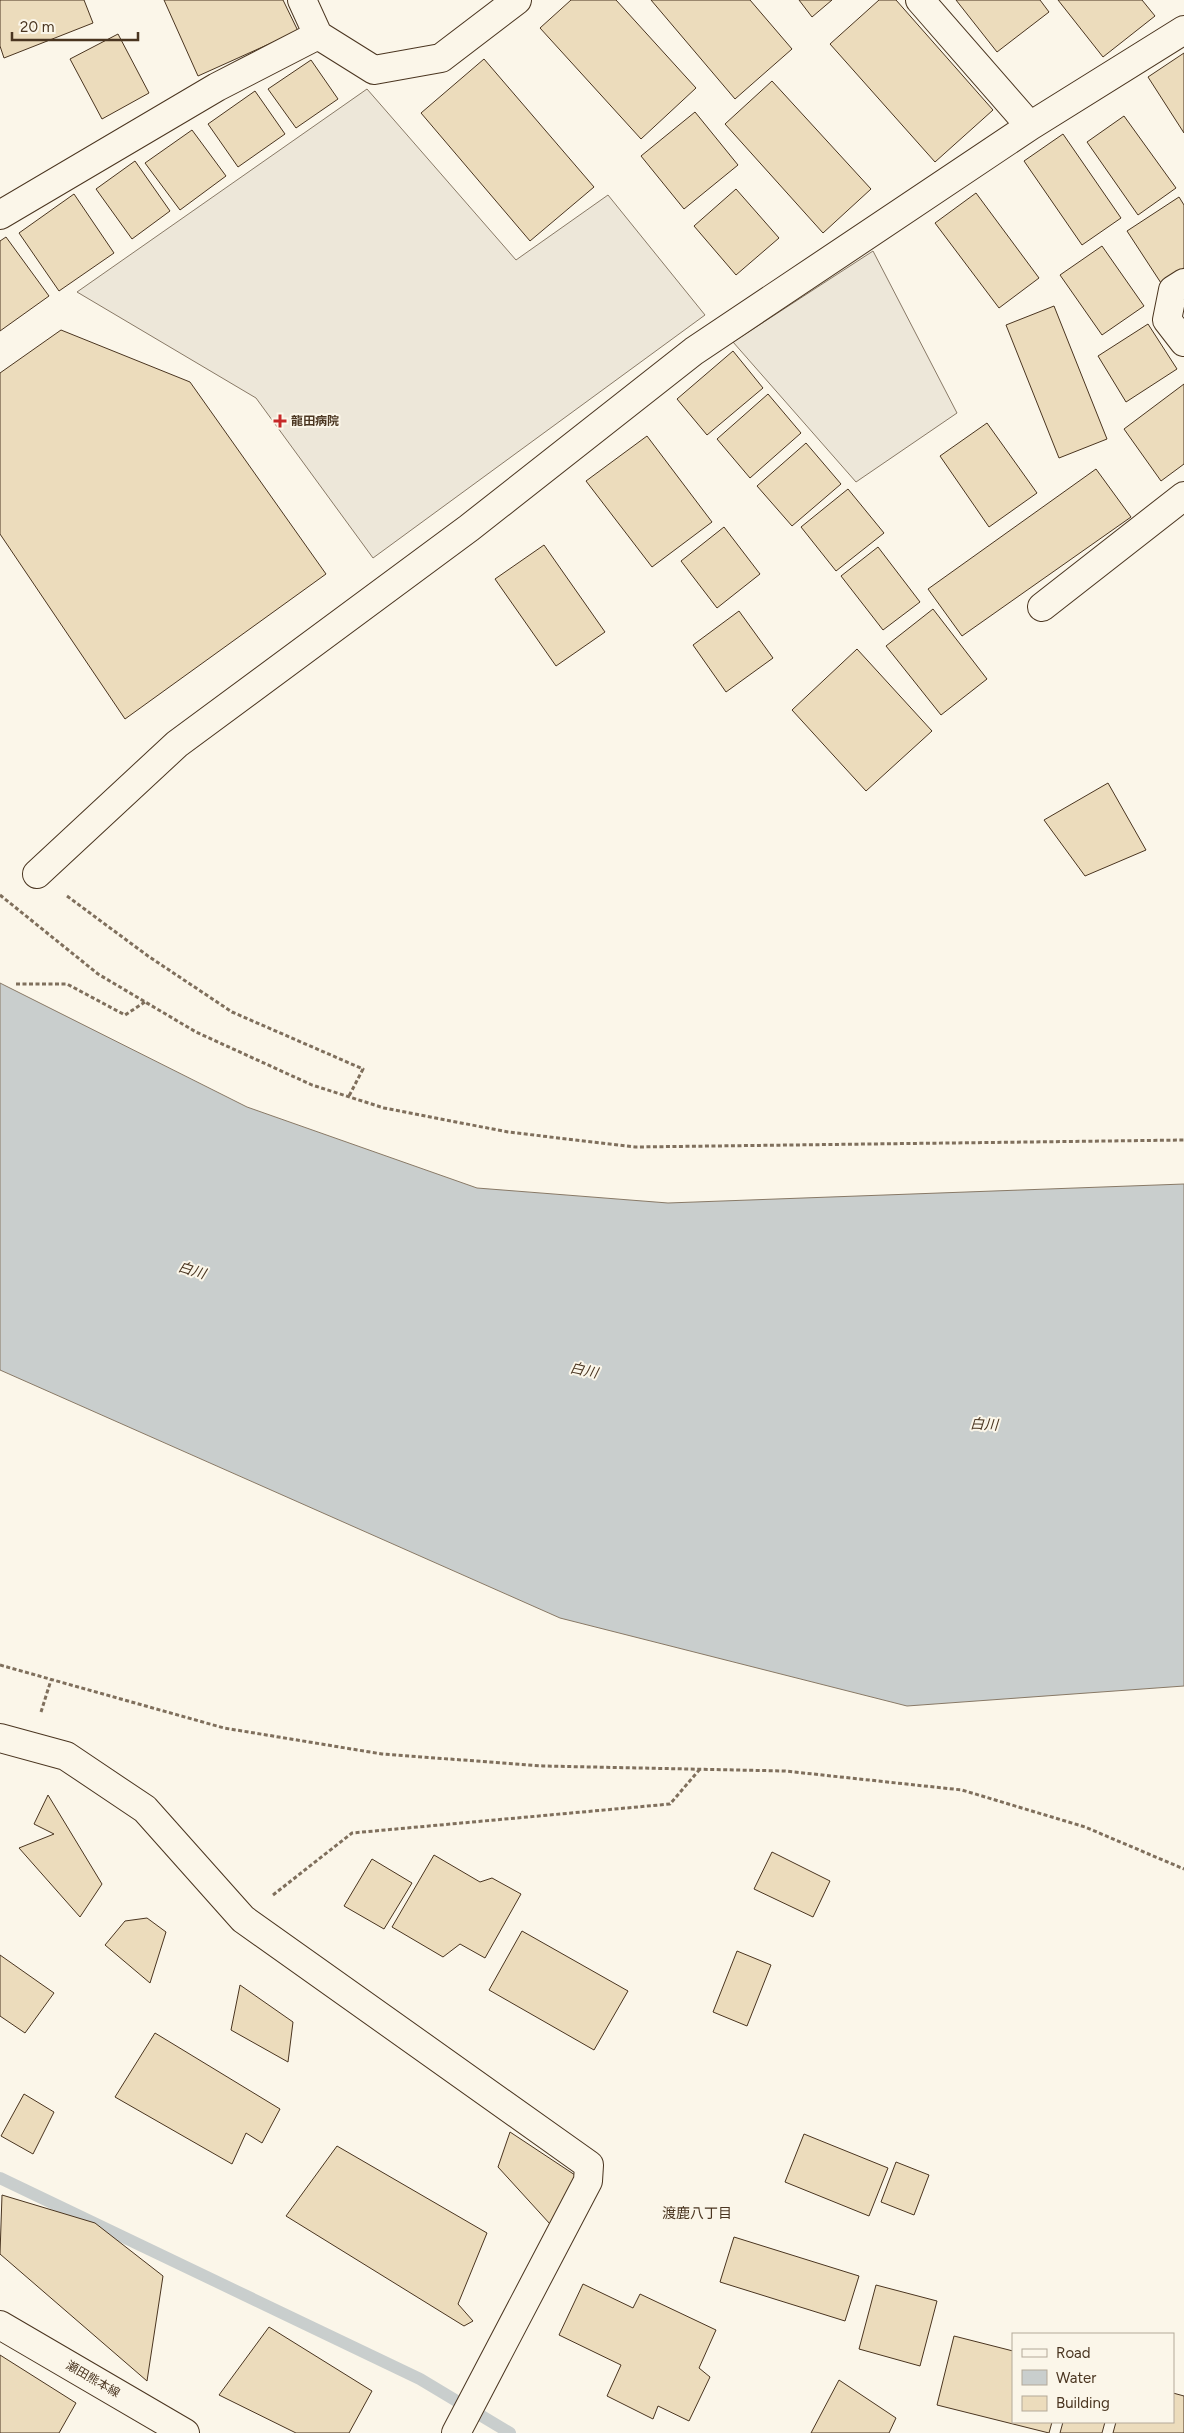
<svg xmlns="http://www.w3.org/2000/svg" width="1184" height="2433" font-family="Figtree,'Noto Sans JP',sans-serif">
<rect width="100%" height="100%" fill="#fbf6e9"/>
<path fill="#ede7d9" stroke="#887966" d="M367 89 516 260 608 195 705 315 373 558 256 398 77 292Z
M873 251 957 413 856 482 733 342Z"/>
<path fill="#c9cecd" stroke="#887966" d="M0 983 247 1107 477 1188 668 1203 1184 1184V1686L907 1706 560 1618 0 1370Z"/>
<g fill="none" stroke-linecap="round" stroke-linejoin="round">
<path stroke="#c9cecd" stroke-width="12" d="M0 2178 420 2379 510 2433"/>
</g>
<path fill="#ecdcbc" stroke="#4a3520" d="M0 0H84L93 23 4 58 0 46Z
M164 0H283L298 31 198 76Z
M571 0H616L696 88 641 139 540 28Z
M651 0H750L792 49 735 99Z
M799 0H832L812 17Z
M879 0H896L993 110 935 162 830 44Z
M956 0H1040L1049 12 997 52Z
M1058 0H1142L1155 16 1103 57Z
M118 34 149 93 102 119 70 59Z
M1184 53V133L1148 77Z
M484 59 594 187 530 241 421 113Z
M311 60 338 99 296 128 268 89Z
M772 81 871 189 823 233 725 124Z
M255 91 285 134 238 167 208 124Z
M695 112 738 165 684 209 641 156Z
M1124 116 1176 188 1138 215 1087 142Z
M192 130 226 176 180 210 145 163Z
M1063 134 1121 218 1082 245 1024 161Z
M135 161 170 211 132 239 96 189Z
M736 189 779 238 736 275 694 226Z
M976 193 1039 278 999 308 935 223Z
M74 194 114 253 59 291 19 233Z
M1179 197 1184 205V268L1161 283 1127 231Z
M6 237 49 296 0 331V241Z
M1102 246 1144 306 1102 335 1060 275Z
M1054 306 1107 439 1059 458 1006 325Z
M1148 324 1177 369 1126 402 1098 356Z
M61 330 190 382 326 574 125 719 0 534V373Z
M733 351 763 388 707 435 677 399Z
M1184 384V464L1161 481 1124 429Z
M768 394 801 433 750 478 717 439Z
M987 423 1037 493 989 527 940 456Z
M647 436 712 522 652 567 586 481Z
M806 443 841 484 792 526 757 486Z
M1096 469 1131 517 962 636 928 589Z
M848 489 884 533 836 571 801 527Z
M724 527 760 574 717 608 681 561Z
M544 545 605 632 556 666 495 579Z
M878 547 920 602 883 630 841 576Z
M933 609 987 679 941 715 886 646Z
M739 611 773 658 726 692 693 645Z
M857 649 932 731 866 791 792 710Z
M1108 783 1146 850 1085 876 1044 820Z
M48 1795 102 1884 80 1917 19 1848 54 1834 34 1824Z
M772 1852 830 1881 813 1917 754 1889Z
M434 1855 480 1882 492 1878 521 1894 485 1958 460 1944 443 1957 392 1927Z
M372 1859 412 1883 384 1929 344 1906Z
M147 1918 166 1932 150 1983 105 1945 125 1921Z
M522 1931 628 1991 594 2050 489 1990Z
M737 1951 771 1965 747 2026 713 2012Z
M0 1955 54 1993 25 2033 0 2016Z
M240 1985 293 2022 288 2062 231 2030Z
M155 2033 280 2109 262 2143 246 2133 232 2164 115 2097Z
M24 2094 54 2112 33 2154 1 2136Z
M510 2132 578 2177 550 2224 498 2167Z
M804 2134 888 2168 869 2216 785 2182Z
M337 2146 487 2233 458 2304 473 2321 464 2326 286 2216Z
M896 2162 929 2175 914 2215 881 2202Z
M2 2195 95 2223 163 2276 147 2381 0 2254Z
M734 2237 859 2276 845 2321 720 2282Z
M583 2284 633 2308 640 2294 716 2330 699 2368 710 2377 689 2421 658 2406 653 2419 607 2396 621 2365 559 2335Z
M876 2285 937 2301 920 2366 859 2349Z
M269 2327 372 2391 349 2433H296L219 2395Z
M954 2336 1013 2351V2422H1052L1049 2433 937 2405Z
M0 2355 76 2403 59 2433H0Z
M839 2380 896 2418 889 2433H811Z
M1173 2393 1184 2396V2433H1113L1116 2422H1173Z
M1063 2422H1105L1102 2433H1060Z"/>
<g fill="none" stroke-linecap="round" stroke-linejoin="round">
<g stroke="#4a3520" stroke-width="30">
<path id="minor" d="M302 0 318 35
M920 0 1030 126
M0 215 217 87 318 35 374 70 441 58 517 0
M1184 283 1173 290 1167 320 1184 342
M1042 607 1184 496
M37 874 177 744 469 528 694 351 1030 126 1184 30
M0 1738 66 1756 145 1809 243 1919 589 2165 588 2181 456 2433"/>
</g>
<g stroke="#4a3520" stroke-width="30">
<path id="secondary" d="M0 2325 185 2433"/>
</g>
<path stroke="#7f6f5c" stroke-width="3" stroke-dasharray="4 2.5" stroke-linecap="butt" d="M0 895 98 974 196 1032 312 1085 384 1108 508 1132 635 1147 1184 1140
M67 896 148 956 232 1012 363 1069 349 1096
M16 984H67L125 1015 145 1002
M0 1665 224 1728 382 1754 543 1766 785 1771 962 1790 1085 1827 1184 1869
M41 1712 51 1680
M273 1895 352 1833 670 1804 700 1769"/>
<use href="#minor" stroke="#fbf6e9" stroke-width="28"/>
<use href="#secondary" stroke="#fbf6e9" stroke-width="28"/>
</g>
<path fill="#c62828" stroke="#fbf6e9" stroke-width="2" d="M277.5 413.5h5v5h5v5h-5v5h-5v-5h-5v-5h5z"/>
<g text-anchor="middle" stroke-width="4" stroke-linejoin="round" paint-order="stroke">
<g font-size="12" font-weight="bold" fill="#4a3520" stroke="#fbf6e9" text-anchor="start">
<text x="291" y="425">龍田病院</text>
</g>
<g font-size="12" fill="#4a3520" stroke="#fbf6e9">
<text transform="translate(93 2379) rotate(30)" y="4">瀬田熊本線</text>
</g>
<g font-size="14" font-style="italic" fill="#4a3520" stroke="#fbf6e9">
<text transform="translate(192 1270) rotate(17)" y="5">白川</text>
<text transform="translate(584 1370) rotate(12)" y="5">白川</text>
<text transform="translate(984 1424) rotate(3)" y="5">白川</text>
</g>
<g font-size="14" fill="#4a3520" stroke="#fbf6e9">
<text x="697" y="2218">渡鹿八丁目</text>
</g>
</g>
<rect x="1012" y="2333" width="162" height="90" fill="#fbf6e9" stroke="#b4a999"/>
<rect x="1022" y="2349" width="25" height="8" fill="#fbf6e9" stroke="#b4a999"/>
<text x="1056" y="2358" font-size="15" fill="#4a3520">Road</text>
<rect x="1022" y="2370" width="25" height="15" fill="#c9cecd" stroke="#b4a999"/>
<text x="1056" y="2383" font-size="15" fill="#4a3520">Water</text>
<rect x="1022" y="2396" width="25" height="15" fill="#ecdcbc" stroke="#b4a999"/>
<text x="1056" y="2408" font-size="15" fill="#4a3520">Building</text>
<path d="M12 32v8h126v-8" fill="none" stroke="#4a3520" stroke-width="2.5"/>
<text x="20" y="32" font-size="15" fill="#4a3520" stroke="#fbf6e9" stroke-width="4" paint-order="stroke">20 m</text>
</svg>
